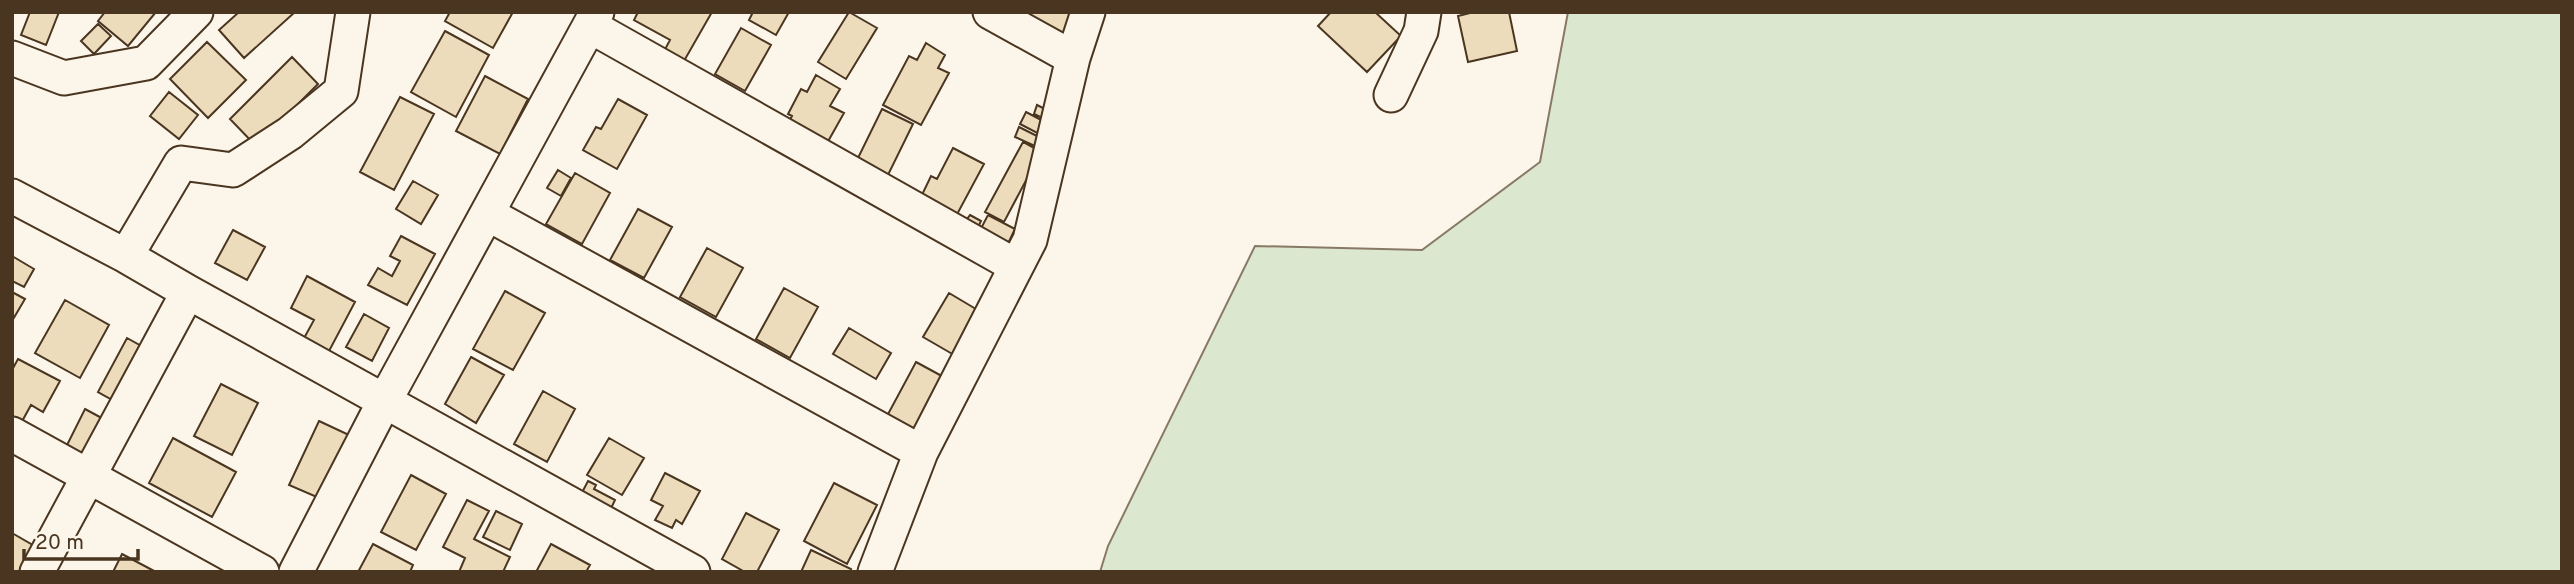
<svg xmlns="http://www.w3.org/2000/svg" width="2574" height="584" font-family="Overpass,sans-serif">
<rect width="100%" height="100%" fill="#fbf6e9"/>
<path fill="#dce7d0" stroke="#887966" stroke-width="2" d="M1568 12H2562V572H1100L1108 546 1255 246 1422 250 1540 162Z"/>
<path fill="#ecdcbc" stroke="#4a3520" stroke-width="2" d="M30 12H59L46 45 21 35Z
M105 12H156L128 46 98 21Z
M239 12H295L244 58 219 30Z
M450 12H513L493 48 445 21Z
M638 12H712L680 68 661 57 670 40 634 20Z
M753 12H789L776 35 749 20Z
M849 12 877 28 846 79 818 62Z
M1016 12H1079L1063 40Z
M1331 12H1375L1401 36 1367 72 1318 26Z
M1474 12H1509L1517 51 1468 62 1458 16Z
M98 24 111 36 94 54 81 41Z
M741 28 771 45 745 91 715 74Z
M445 31 489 55 456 117 411 92Z
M207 42 246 80 208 118 170 79Z
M926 43 945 55 938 68 949 73 921 125 883 105 909 56 917 60Z
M292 57 318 84 256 146 230 119Z
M816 75 840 89 830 106 844 113 826 145 785 129 792 116 788 114 801 89 807 92Z
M485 76 528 99 500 154 456 131Z
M169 92 198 115 179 139 150 116Z
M400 97 434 114 394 190 360 172Z
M618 99 647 115 617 169 583 150 596 127 601 129Z
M1037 105 1057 115 1053 123 1034 114Z
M882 109 913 124 887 177 856 162Z
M1026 112 1049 124 1043 136 1020 124Z
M1019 127 1041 138 1037 147 1015 137Z
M1023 142 1041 152 1004 222 985 212Z
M953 148 984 164 954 220 919 201 931 176 937 179Z
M558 170 571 178 561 196 547 188Z
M575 173 610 193 582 244 546 224Z
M413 181 438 195 421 224 396 209Z
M638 209 672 227 644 278 610 260Z
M970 215 981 221 973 238 962 217 967 219Z
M988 215 1015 229 1004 252 976 238Z
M233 230 265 247 247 280 215 263Z
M401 236 435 254 407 305 368 285 378 268 392 276 400 261 390 256Z
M707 248 743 268 716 317 680 297Z
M12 256 34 269 24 287 12 281Z
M307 276 355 302 328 353 303 340 314 320 291 308Z
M784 288 818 307 790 358 756 339Z
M505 291 545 313 513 370 473 349Z
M12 292 25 299 12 321Z
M949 293 986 315 961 359 923 337Z
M65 300 109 325 80 378 35 353Z
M364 314 389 328 372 361 346 347Z
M849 328 891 353 876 379 833 354Z
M127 338 152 352 123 406 98 392Z
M471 357 504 375 476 423 445 404Z
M18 359 60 381 43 412 31 405 20 425 12 420V370Z
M916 362 951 381 922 434 887 416Z
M221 384 258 403 232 455 194 436Z
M543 391 575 409 547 462 514 444Z
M85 409 111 423 92 463 65 449Z
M319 421 349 435 319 498 289 485Z
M173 438 236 472 212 517 149 483Z
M609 438 644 458 622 495 587 475Z
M665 473 700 491 682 524 676 520 672 528 655 520 663 506 651 500Z
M411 475 446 494 416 550 381 532Z
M588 481 596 485 594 489 615 500 606 519 576 504Z
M834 483 877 505 847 564 804 541Z
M467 500 489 511 474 539 510 557 503 572H459L465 558 443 547Z
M496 511 522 524 510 550 483 537Z
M746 513 779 530 757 572H745L722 559Z
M12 533 43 551 32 572H12Z
M373 544 413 565 410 572H358Z
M551 544 590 565 586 572H536Z
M811 550 851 569 850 572H801Z
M122 554 156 572H113Z"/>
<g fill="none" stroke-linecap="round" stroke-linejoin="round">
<g stroke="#4a3520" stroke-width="37">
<path id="street" d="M990 12 1073 58
M590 26 1016 266
M12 58 64 78 146 63 196 12
M1391 95 1421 31 1424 12
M12 196 126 256 181 163 233 170 290 133 341 91 353 12
M488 214 921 452
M126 256 188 292 693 572
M12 434 262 572
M37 572 188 292
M296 572 384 402 597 12
M875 572 921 452 1030 240 1073 58 1088 12"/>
</g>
<use href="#street" stroke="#fbf6e9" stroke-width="33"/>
</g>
<rect width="2574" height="584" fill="none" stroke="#4a3520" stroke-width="28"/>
<path d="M24 549v10h114v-10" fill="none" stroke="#4a3520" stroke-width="3.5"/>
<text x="35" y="549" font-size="21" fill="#4a3520" stroke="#fbf6e9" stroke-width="5" paint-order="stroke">20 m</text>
</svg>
